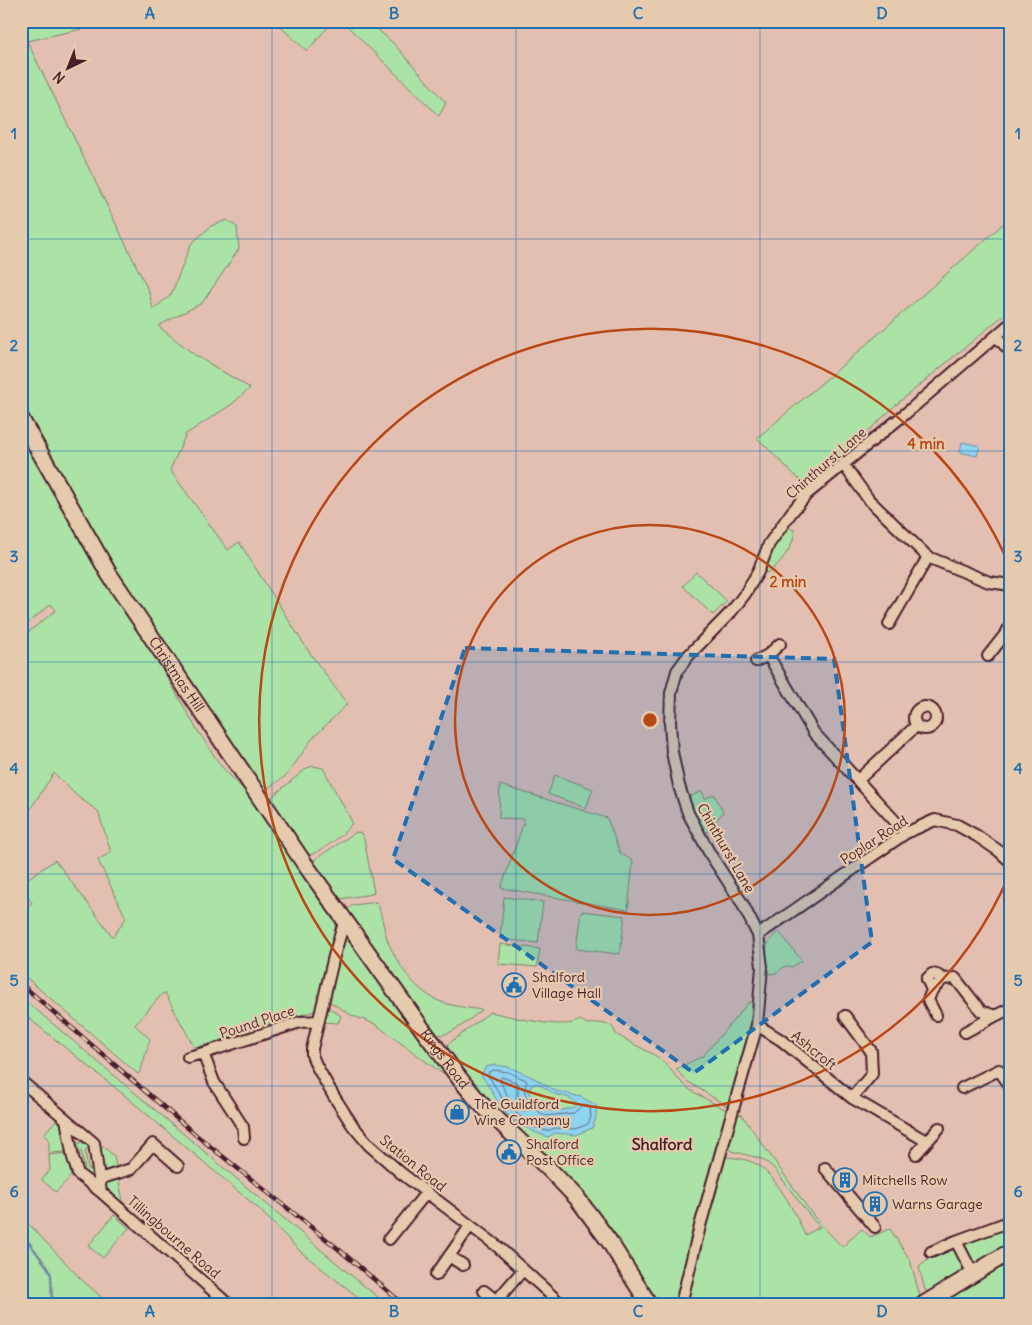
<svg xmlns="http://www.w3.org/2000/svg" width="1032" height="1325" font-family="Delius,sans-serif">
<rect width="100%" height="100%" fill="#e3bfb2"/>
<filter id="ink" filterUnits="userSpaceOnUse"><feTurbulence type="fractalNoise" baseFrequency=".02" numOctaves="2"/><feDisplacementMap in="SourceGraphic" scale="10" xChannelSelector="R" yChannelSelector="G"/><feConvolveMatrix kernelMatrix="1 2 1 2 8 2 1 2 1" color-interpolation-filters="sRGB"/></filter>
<g filter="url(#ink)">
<path fill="#abe3a6" stroke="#7a8168" d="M21 21H118L27 41 149 292 153 309 171 295 191 244 211 226 227 220 237 227 239 249 202 303 158 326 195 355 250 388 232 404 186 434 170 470 228 550 239 542 307 649 347 704 312 739 287 775 265 790 125 588 101 549 21 401Z
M274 21H333L307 51Z
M342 21H368L393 43 446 103 439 116Z
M1011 217V309L898 403 808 488 757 438 850 359Z
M21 434 103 580 158 661 196 728 221 766 248 794 336 923 315 1011 257 1027 211 1044 194 1047 165 993 162 994 135 1025 150 1039 141 1070 138 1074 21 973V913L32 903 21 887V883L55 860 113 937 126 918 98 860 111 852 98 811 78 797 54 773 21 823V682H24L28 679 21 669V638L56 610 51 604 21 629Z
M786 526 794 530C796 544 779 566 767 573L762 570V565L781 532Z
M696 572 727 601 713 615 683 586Z
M313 766 323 768 352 822C349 832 320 852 310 855H307L271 801 272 797 307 768Z
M555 775 593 789 586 808 548 794Z
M500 785 607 818 620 853 633 861 628 910 501 888 525 819 499 818Z
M702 791 705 799 714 794 723 812 704 836 687 798Z
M356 832 361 833 364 839 374 892 372 894 340 899 338 898 313 865 314 860Z
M504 897 543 902 538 943 500 939Z
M377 902C382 914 383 927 387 939 397 965 417 994 444 1003 456 1007 470 1008 482 1010 469 1019 450 1039 433 1034L348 913 347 909 353 905Z
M581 911 625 916 620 954 576 949Z
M779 932 802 961 792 967C785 964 782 968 777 973L766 974C765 957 763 942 779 932Z
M346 935 443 1072V1074L375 1024 351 1015 329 1001 327 994 342 938Z
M500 944 540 949 537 967 498 964Z
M21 997 352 1276 386 1304H367L302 1253 258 1208 123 1094 21 1012Z
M749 1002 755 1003 749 1038 730 1108 687 1081 676 1069 703 1056Z
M328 1007 341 1016 338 1023 321 1022 324 1010Z
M490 1012C510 1016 564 1031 580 1020L587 1024 599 1023 611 1025 617 1035 656 1056 666 1064 678 1079 690 1090 726 1110 728 1114 684 1265 677 1297 672 1304H654C629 1265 607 1222 577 1186 560 1166 540 1152 521 1134 494 1110 471 1081 448 1052L447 1045Z
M741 1114 815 1218 842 1247 862 1229 870 1237 890 1229 910 1260 920 1296 908 1304H685L724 1159 727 1157C736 1158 746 1159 754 1163 775 1173 796 1214 805 1235L820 1227 814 1221 773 1167 762 1159 732 1151 729 1147 737 1116Z
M56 1120 61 1124 66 1152 49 1153V1139L44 1134Z
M82 1142 90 1147 85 1150 88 1169H94L92 1174 86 1176 79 1171 85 1169 81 1151 75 1152 76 1145Z
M103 1146 114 1156 117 1171 105 1173 101 1170 98 1148Z
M67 1153 71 1176 56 1192 42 1180 50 1170 49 1155Z
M118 1177 124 1206 107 1193 105 1185 109 1179Z
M21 1212 24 1219 80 1278 109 1304H21Z
M114 1215 129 1228 103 1258 88 1246Z
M1011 1226V1243L975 1265 971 1264 963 1247V1243Z
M946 1247C958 1250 960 1257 966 1268L964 1271 929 1292 925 1290 919 1267 928 1260 927 1256Z
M1011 1257V1304H933Z"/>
<path fill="#8ed3f0" stroke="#738ba1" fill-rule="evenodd" d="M962 442 980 446 977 456 960 452Z
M494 1065 509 1067 534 1078 556 1091 581 1097 596 1105V1118L592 1128 576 1135 555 1133 548 1137C533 1132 511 1122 502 1108 494 1097 489 1085 481 1075L486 1067ZM537 1083C543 1086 549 1091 555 1094 563 1097 573 1096 576 1105 572 1110 554 1111 547 1111L536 1103 529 1093 530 1087Z"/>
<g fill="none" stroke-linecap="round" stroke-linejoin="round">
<path stroke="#65677a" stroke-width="1" d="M494 1070 508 1072 526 1080 527 1082C519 1096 534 1109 545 1116L574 1113 583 1104 590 1107 591 1117 588 1124 576 1129 555 1128 547 1131 534 1127 507 1106 488 1075 489 1072Z
M502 1077 518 1083V1096L526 1108 525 1111C512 1109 506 1092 500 1081Z"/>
<path stroke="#738ba1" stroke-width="2.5" d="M21 1232 48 1268 51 1275 52 1304"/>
<g stroke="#4a1f2b" stroke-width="14">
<path id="minor" d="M996 336 1011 352
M844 465 869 500 928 557 989 582 1011 585
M889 624 928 557
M768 655 814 733 906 833
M988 656 1007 632 1011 624
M756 661 768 655 780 644
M914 718a11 11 0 1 1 22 0a11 11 0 1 1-22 0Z
M858 780 916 726
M345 919 334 956 312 1049V1055L316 1065 333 1095 353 1126 369 1145 401 1173 497 1246 561 1304
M758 935 906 833 935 820 957 825 977 836 999 851 1011 862
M943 979 932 990 927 979 932 974 937 975 943 979 955 978 981 1011 995 1016 1011 1008
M932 990 928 1000 936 1015
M845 1016 871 1051 872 1074 852 1098
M757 1025 781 1040 852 1098 926 1141
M965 1032 995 1016
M203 1053 214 1082 243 1127 244 1138
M188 1057 207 1052 300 1022 319 1021
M21 1081 94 1143 101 1192 78 1174 73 1158 66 1119
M962 1088 999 1070 1011 1087
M916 1154 939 1128
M825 1168 875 1227
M99 1179 131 1169 153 1144 178 1166
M101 1192 228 1304
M389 1239 426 1193
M931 1252 956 1241
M449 1256 463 1265
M973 1274 956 1241 1011 1221
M436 1275 470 1226
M484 1291 493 1298 498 1299 523 1270
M681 1304 700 1226 757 1025 762 967 758 935 742 903 710 854 688 813 679 786 672 752 670 723 671 693 677 671 688 656 731 612 745 594 758 572 769 544 791 513 807 494 905 414 1011 323"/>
</g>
<g stroke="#4a1f2b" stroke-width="19">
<g id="primary">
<path id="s1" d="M21 419 109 574 304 863 423 1030 460 1079 479 1102 553 1173 577 1198 609 1241 649 1304"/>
<path d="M924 1304 1011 1251"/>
</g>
</g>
<use href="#minor" stroke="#e6caad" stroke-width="10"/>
<use href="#primary" stroke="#e6caad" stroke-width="15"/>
<g stroke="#4a1f2b" stroke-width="4.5">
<path id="rail" d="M21 984 196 1135 336 1247 403 1304"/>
</g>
<use href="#rail" stroke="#e6caad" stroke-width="2.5" stroke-dasharray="8" stroke-linecap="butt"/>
</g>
</g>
<path fill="#1f6fb2" fill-opacity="0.2" stroke="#1f6fb2" stroke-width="4" stroke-dasharray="10 6" stroke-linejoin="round" d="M465 648 834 659 872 942 694 1073 393 859Z"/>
<path fill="none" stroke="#1f6fb2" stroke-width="1" stroke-opacity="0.55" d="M272 21V1304M516 21V1304M760 21V1304M21 239H1011M21 451H1011M21 662H1011M21 874H1011M21 1086H1011"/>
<g fill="none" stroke="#b94815" stroke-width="2.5">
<circle cx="650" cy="720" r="195"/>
<path d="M1010 873A391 391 0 1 1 1010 567"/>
</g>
<defs>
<g id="civic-ring" transform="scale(1.25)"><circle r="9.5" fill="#e6caad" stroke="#1f6fb2" stroke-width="1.5"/><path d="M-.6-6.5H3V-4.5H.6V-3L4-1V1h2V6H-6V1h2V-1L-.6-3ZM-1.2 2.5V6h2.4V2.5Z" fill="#1f6fb2"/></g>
<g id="shop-ring" transform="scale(1.25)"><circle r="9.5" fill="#e6caad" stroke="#1f6fb2" stroke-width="1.5"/><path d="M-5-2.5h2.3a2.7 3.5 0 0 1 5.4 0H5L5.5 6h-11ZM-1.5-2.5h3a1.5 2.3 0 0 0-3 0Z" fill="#1f6fb2"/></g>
<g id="building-ring" transform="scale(1.25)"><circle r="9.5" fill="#e6caad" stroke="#1f6fb2" stroke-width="1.5"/><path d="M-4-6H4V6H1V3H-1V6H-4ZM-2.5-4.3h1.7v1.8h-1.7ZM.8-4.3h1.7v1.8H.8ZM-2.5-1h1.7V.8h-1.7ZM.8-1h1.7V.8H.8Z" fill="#1f6fb2"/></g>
</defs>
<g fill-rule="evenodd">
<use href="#civic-ring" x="514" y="985"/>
<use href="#shop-ring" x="457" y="1112"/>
<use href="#civic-ring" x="509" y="1152"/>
<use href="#building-ring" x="845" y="1180"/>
<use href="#building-ring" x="875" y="1204"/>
</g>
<g text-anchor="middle" stroke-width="4.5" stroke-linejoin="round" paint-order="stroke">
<g font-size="14" fill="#4a1f2b" stroke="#e6caad">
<text transform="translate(826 463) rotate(-41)" y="5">Chinthurst Lane</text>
<text dy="5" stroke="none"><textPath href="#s1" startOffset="299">Christmas Hill</textPath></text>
<text transform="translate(874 840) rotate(-33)" y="5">Poplar Road</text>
<text transform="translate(726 848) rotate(60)" y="5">Chinthurst Lane</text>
<text transform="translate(257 1022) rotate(-18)" y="5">Pound Place</text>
<text transform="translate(814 1050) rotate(39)" y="5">Ashcroft</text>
<text dy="5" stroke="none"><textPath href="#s1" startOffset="768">Kings Road</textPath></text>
<text transform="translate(413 1163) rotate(39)" y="5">Station Road</text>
<text transform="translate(174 1237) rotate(41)" y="5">Tillingbourne Road</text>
</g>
<g font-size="14" fill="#4a1f2b" stroke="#e6caad" text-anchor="start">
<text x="532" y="982">Shalford<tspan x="532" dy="16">Village Hall</tspan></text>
<text x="474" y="1109">The Guildford<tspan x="474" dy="16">Wine Company</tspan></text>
<text x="526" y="1149">Shalford<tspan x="526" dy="16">Post Office</tspan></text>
<text x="862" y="1185">Mitchells Row</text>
<text x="892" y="1209">Warns Garage</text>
</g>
<g font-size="16" font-weight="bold" fill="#4a1f2b" stroke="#e6caad">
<text x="662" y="1150">Shalford</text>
</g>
</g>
<circle cx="650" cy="720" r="8" fill="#b94815" stroke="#e6caad" stroke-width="2.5"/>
<g font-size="15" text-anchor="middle" font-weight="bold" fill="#b94815" stroke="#e6caad" stroke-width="4.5" stroke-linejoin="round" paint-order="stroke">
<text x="926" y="449">4 min</text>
<text x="788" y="587">2 min</text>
</g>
<rect width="1032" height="1325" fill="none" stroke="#e6caad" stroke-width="55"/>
<g transform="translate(68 68) rotate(223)" stroke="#e6caad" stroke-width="4" paint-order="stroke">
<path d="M0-4L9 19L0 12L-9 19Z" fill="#4a1f2b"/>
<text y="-8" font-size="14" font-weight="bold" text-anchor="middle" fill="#4a1f2b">N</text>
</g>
<rect x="28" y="28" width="976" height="1270" fill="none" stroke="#1f6fb2" stroke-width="2"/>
<g font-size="16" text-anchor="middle" font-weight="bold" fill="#1f6fb2">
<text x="150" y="19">A</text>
<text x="394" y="19">B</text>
<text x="638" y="19">C</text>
<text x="882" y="19">D</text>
<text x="14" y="139">1</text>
<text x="1018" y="139">1</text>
<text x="14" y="351">2</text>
<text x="1018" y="351">2</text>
<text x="14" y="562">3</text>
<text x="1018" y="562">3</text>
<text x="14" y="774">4</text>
<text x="1018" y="774">4</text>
<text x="14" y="986">5</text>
<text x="1018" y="986">5</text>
<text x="14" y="1197">6</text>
<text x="1018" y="1197">6</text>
<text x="150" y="1317">A</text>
<text x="394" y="1317">B</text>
<text x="638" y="1317">C</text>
<text x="882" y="1317">D</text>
</g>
</svg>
